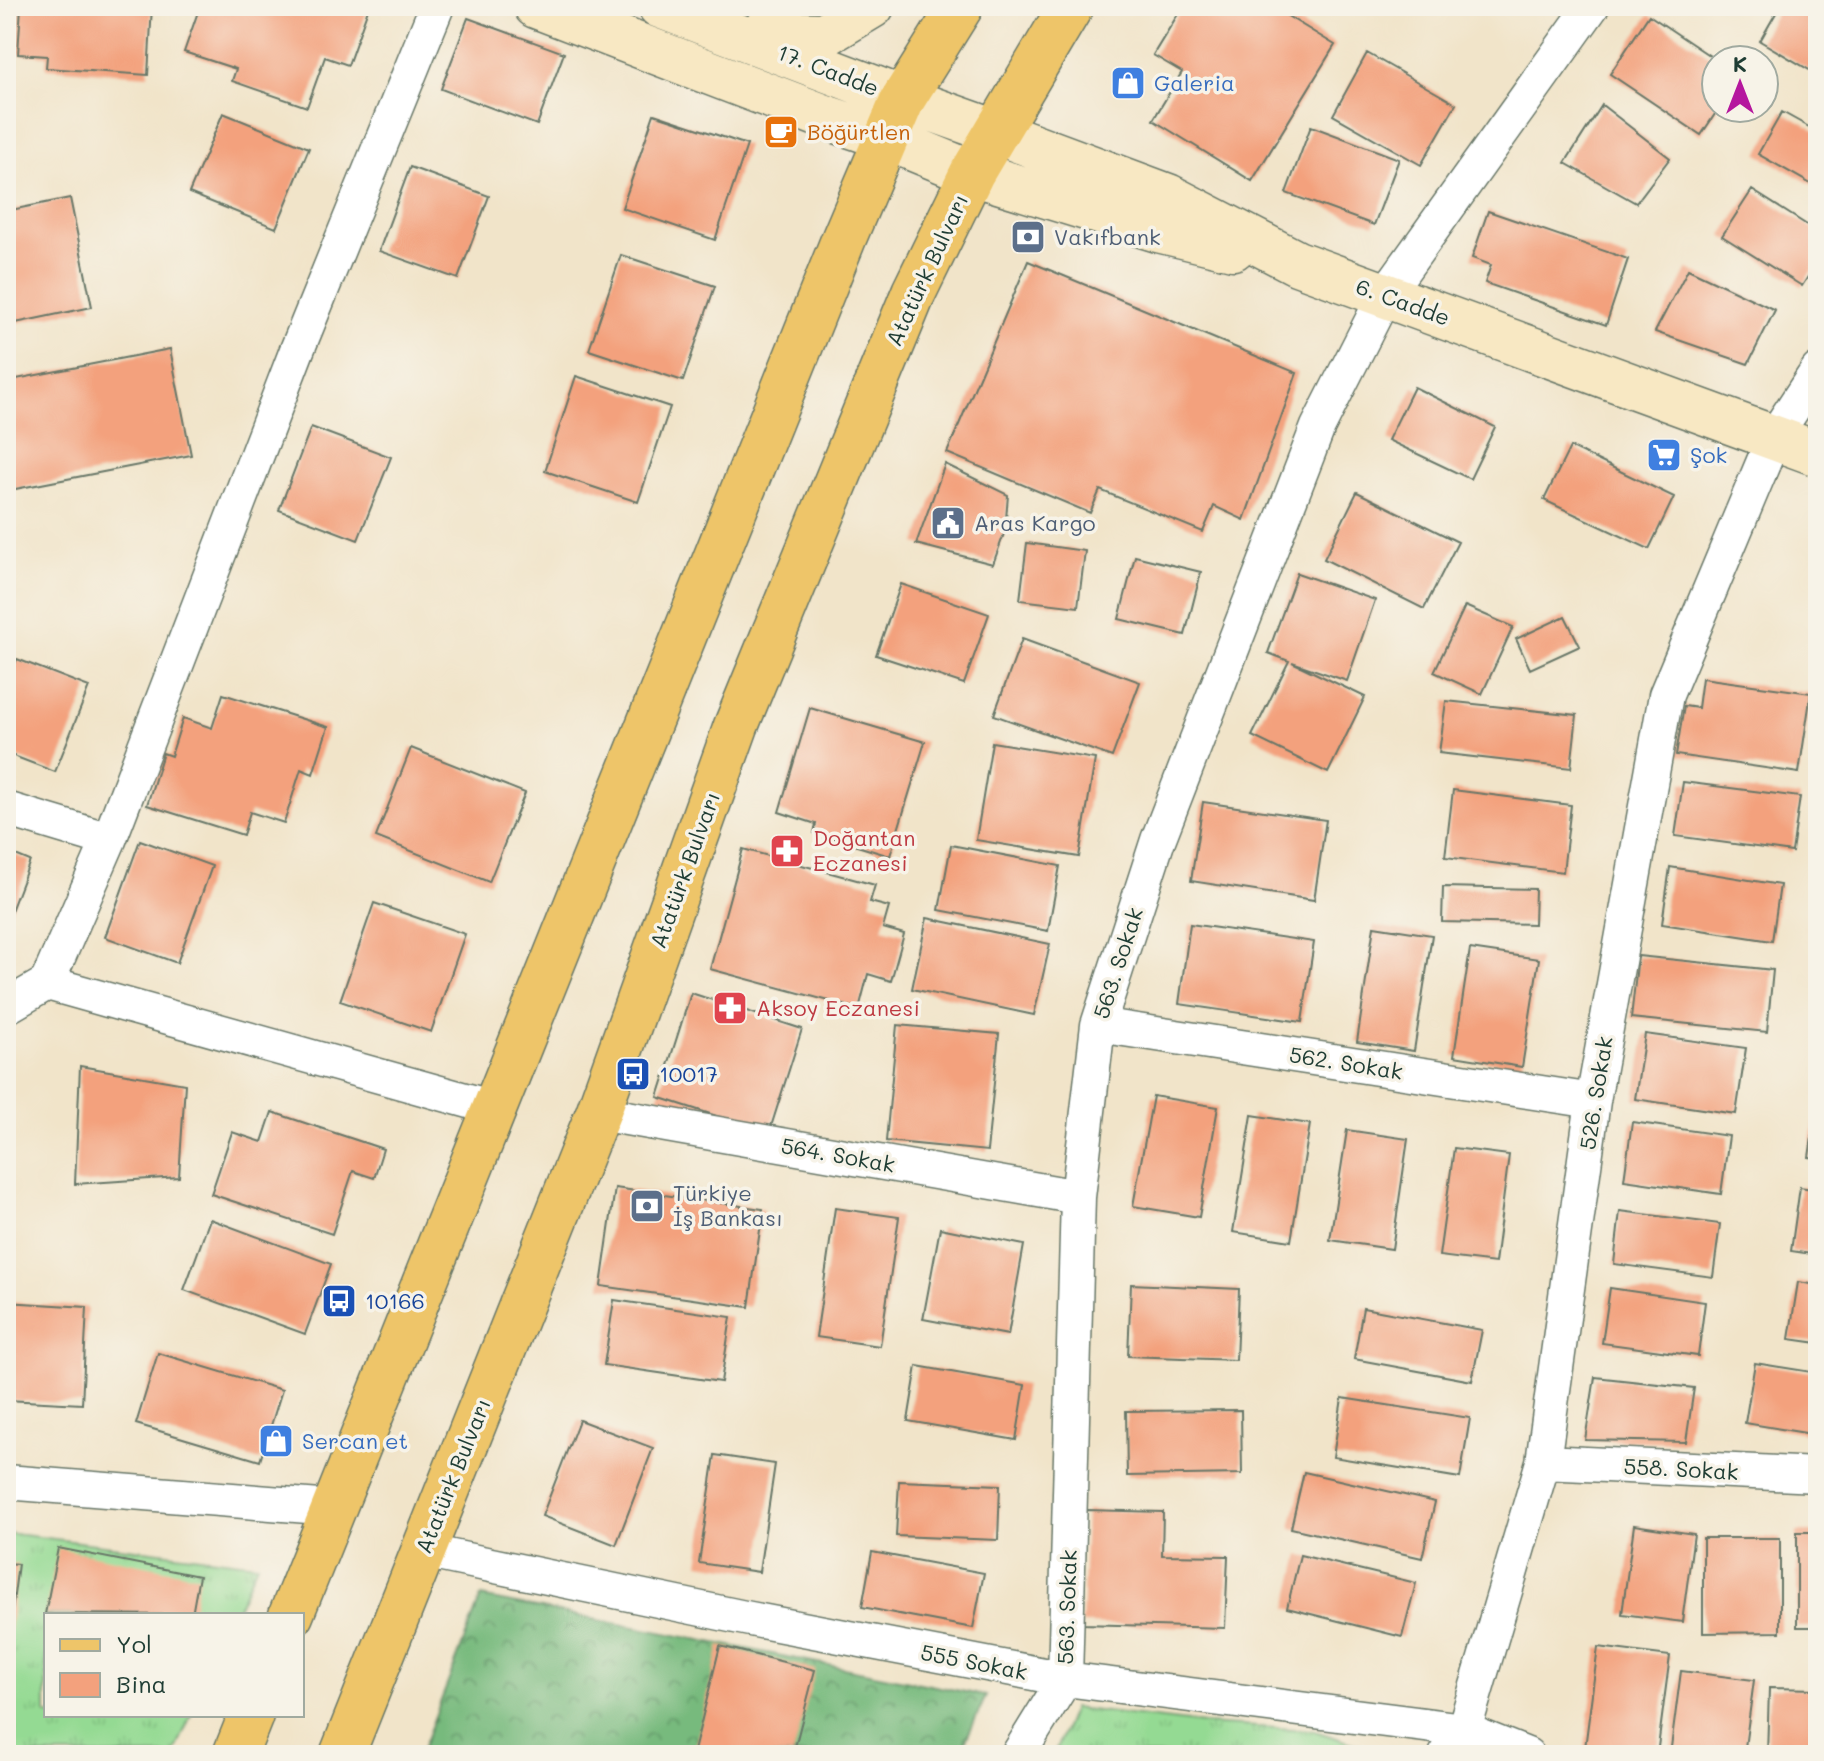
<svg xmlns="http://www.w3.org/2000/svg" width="1824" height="1761" font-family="Mali,sans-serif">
<defs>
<pattern id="grass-tufts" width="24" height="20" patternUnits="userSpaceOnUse" patternTransform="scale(2)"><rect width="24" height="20" fill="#94da93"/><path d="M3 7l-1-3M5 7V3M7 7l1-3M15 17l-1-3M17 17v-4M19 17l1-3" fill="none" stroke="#7fbc7f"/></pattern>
<pattern id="forest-crowns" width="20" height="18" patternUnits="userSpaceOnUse" patternTransform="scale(2)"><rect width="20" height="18" fill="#77ba7d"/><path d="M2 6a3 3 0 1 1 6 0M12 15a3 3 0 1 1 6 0" fill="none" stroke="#619867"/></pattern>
</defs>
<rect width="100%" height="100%" fill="#f7f3e8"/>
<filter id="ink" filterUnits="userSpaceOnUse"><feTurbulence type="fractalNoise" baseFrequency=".0125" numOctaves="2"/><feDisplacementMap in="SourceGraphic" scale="16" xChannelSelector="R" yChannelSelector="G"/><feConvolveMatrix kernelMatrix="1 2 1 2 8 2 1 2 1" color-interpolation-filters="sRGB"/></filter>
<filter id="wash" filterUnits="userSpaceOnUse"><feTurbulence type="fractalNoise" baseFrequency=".006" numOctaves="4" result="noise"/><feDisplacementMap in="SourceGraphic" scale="32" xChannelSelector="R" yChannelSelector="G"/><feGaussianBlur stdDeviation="1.8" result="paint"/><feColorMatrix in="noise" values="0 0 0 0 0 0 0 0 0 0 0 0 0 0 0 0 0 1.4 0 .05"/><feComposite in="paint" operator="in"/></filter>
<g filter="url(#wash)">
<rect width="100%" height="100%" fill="#f1e4c9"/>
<path fill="url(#grass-tufts)" stroke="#5a8c64" stroke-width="2" d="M6 1533 257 1564 234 1615H46V1715H191L174 1755H6Z
M1073 1708 1204 1724 1312 1730 1377 1751 1375 1755H1054Z"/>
<path fill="url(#forest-crowns)" stroke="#4b7c58" stroke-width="2" d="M481 1597 986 1696 959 1755H420Z"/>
<g id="blocks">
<path fill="#f3a17d" d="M21 6H152L148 75 46 68 47 56 18 54Z
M200 6H278L292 11 294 6H369L348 65 325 57 307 107 232 81 236 69 184 52Z
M1183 6H1271L1335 45 1252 181 1153 120 1182 72 1153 55Z
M1780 6H1818V75L1760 41Z
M1649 15 1716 60V108H1719L1701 135 1610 74Z
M468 18 564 53 537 125 441 89Z
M1367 53 1456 104 1421 165 1333 115Z
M1602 105 1670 158 1636 203 1565 163Z
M1782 112 1818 132V188L1758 154Z
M223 113 309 148 276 228 189 193Z
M654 114 747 145 715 240 622 208Z
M1311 126 1399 159 1374 225 1286 193Z
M410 167 489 196 458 279 379 251Z
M1752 190 1818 232V261L1802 286 1722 236Z
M70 198 92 307 6 325V211Z
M1488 211 1628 259 1606 325 1485 283 1491 265 1472 258Z
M621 255 715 286 683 381 589 350Z
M1028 261 1297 373 1244 520 1214 506 1203 532 1100 490 1090 513 947 453Z
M1688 269 1775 310 1748 364 1655 332Z
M170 349 191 455 10 490 6 470V381Z
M576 376 670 407 638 502 545 471Z
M1414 387 1495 427 1470 479 1388 440Z
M311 427 391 457 358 540 279 510Z
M1570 447 1674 497 1649 549 1544 500Z
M945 464 1008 495 1005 531 993 564 916 544Z
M1357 492 1458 542 1424 609 1324 559Z
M1027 543 1085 551 1078 607 1020 600Z
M1135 556 1201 572 1185 635 1119 619Z
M1297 573 1375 600 1347 681 1292 662 1365 697 1328 773 1252 736 1289 661 1268 653Z
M901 584 989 614 964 684 876 655Z
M1465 606 1513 627 1482 694 1434 672Z
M1565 616 1580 646 1530 669 1516 639Z
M1022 639 1140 682 1112 757 994 715Z
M17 659 89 687 55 772 6 753V686Z
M1702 678 1811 693 1799 773 1676 755 1684 706 1698 708Z
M223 694 328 727 313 774 301 769 284 823 250 812 243 835 147 805 163 753 171 756 183 718 212 728Z
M1446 701 1577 715 1571 768 1439 753Z
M810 708 925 742 890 856 814 833 816 824 779 812Z
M992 742 1095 759 1079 857 976 840Z
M411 748 525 793 489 882 376 837Z
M1683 782 1800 797 1792 852 1675 836Z
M1453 790 1571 805 1563 872 1445 857Z
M1203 802 1326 820 1314 900 1191 881Z
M140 840 212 866 177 963 105 937Z
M951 845 1060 866 1048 931 939 910Z
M743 849 875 885 870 902 889 907 883 928 904 934 891 981 868 974 859 1009 710 969Z
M6 851 30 861 6 924Z
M1670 867 1780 885 1772 941 1662 924Z
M1443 887 1535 889 1534 924 1442 922Z
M374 903 465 934 431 1032 340 1001Z
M927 918 1050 944 1034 1015 912 989Z
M1190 924 1314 942 1302 1022 1179 1004Z
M1374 926 1432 935 1414 1051 1357 1042Z
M1470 949 1539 959 1522 1067 1454 1056Z
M1638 956 1773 970 1767 1032 1631 1018Z
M691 993 802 1029 769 1133 658 1097Z
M897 1025 999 1034 987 1151 886 1141Z
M1645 1034 1746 1048 1736 1114 1635 1099Z
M80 1066 185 1084 179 1177 75 1184Z
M1153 1096 1218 1107 1199 1217 1133 1206Z
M1816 1111H1818V1158L1809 1157Z
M272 1112 383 1149 374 1178 353 1171 332 1234 211 1194 232 1132 262 1142Z
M1252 1115 1310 1124 1291 1241 1233 1232Z
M1632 1122 1729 1136 1721 1194 1624 1180Z
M1347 1130 1408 1139 1392 1249 1330 1240Z
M1454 1148 1509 1155 1495 1263 1439 1256Z
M1800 1187 1818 1190V1255L1791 1251Z
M615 1188 763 1209 749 1307 601 1286Z
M835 1208 899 1217 880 1346 816 1337Z
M1620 1211 1720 1224 1713 1277 1614 1264Z
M210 1219 331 1264 305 1334 184 1290Z
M940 1228 1024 1245 1008 1335 923 1319Z
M1798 1282 1818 1285V1343L1789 1339Z
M1131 1284 1239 1289 1236 1360 1128 1356Z
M1610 1288 1705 1302 1698 1356 1602 1343Z
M614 1300 731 1317 721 1382 604 1365Z
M6 1302 87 1307 82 1404 6 1400Z
M1363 1308 1482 1330 1472 1381 1354 1359Z
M158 1353 282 1390 260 1461 136 1424Z
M1755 1363 1818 1373V1435L1745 1423Z
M917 1366 1025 1385 1016 1440 908 1421Z
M1595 1377 1694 1388 1686 1442 1585 1440Z
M1342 1398 1470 1418 1460 1478 1333 1457Z
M1241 1410 1242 1474 1127 1476 1126 1411Z
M579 1420 653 1448 616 1545 542 1516Z
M715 1455 775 1464 759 1572 699 1563Z
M1304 1472 1435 1502 1422 1558 1291 1528Z
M899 1481 1000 1485 998 1540 896 1536Z
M1086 1510 1163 1512 1162 1555 1228 1556 1225 1628 1082 1624Z
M1634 1525 1694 1534 1682 1622 1622 1614Z
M1797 1532H1818V1627H1797Z
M1703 1538H1780V1632L1703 1633Z
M58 1548 199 1576 192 1615 45 1614Z
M872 1552 984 1573 973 1628 862 1607Z
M1300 1555 1416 1583 1402 1637 1287 1608Z
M6 1563 18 1564 8 1642H6Z
M720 1646 815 1670 793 1755H693Z
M1598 1647 1670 1656 1657 1755 1585 1748Z
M1681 1671 1754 1680 1744 1755H1670Z
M1769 1688 1818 1689V1755H1767Z"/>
</g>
</g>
<g filter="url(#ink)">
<use href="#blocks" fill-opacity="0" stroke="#687768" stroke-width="2"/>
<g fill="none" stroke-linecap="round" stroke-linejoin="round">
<g stroke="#687768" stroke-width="37">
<path id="minor" d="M6 809 109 840
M47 983 494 1108
M6 1007 47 983 109 840 297 350 437 6
M1098 1025 1593 1101
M598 1113 1078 1197
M1543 1462 1818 1475
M6 1482 333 1508
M423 1551 745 1618 1065 1679 1464 1730 1527 1755
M1018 1755 1065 1679 1078 1197 1098 1025 1158 840 1318 427 1385 295 1592 6
M1446 1755 1464 1730 1543 1462 1593 1101 1666 695 1774 437 1818 370"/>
</g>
<g stroke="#687768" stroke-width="47">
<path id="secondary" d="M536 6 828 118 887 138 972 173 1158 230 1233 248
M660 6 903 99 996 132 1168 196 1297 263 1818 454
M762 33 824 35 872 6"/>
</g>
<g stroke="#687768" stroke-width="47">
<path id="primary" d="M291 1615 844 238 903 99 961 6
M235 1755 251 1715
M342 1755 598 1113 736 726 914 292 972 173 1071 6"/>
</g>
<use href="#minor" stroke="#fff" stroke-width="34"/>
<use href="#secondary" stroke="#f8e8c3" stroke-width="44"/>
<use href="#primary" stroke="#eec569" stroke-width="44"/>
</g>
</g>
<defs>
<g id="shop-square" transform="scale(1.8)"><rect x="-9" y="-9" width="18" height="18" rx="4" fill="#3f7fe0" stroke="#f7f3e8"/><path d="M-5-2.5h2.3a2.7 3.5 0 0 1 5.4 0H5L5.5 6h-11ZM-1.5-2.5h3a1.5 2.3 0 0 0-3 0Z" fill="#fff"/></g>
<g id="cafe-square" transform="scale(1.8)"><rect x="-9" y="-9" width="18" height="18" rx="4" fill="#e8710a" stroke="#f7f3e8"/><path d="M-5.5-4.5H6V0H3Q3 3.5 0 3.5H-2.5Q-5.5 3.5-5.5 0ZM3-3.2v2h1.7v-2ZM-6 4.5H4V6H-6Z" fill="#fff"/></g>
<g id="bank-square" transform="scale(1.8)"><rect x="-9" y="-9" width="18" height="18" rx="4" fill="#5c6f8a" stroke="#f7f3e8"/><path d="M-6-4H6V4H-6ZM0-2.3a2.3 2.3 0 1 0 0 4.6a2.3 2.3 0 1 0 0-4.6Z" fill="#fff"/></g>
<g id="supermarket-square" transform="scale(1.8)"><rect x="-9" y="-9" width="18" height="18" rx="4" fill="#3f7fe0" stroke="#f7f3e8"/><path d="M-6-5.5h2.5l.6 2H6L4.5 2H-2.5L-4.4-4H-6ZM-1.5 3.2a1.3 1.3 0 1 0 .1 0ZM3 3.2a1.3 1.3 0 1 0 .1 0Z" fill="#fff"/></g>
<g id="civic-square" transform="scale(1.8)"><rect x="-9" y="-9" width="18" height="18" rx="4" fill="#5c6f8a" stroke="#f7f3e8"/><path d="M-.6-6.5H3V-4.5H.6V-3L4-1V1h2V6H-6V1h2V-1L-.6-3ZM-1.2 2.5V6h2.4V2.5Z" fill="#fff"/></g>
<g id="pharmacy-square" transform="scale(1.8)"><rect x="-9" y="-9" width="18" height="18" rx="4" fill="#e0444e" stroke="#f7f3e8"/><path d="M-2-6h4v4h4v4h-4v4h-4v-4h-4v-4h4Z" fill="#fff"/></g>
<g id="bus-square" transform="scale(1.8)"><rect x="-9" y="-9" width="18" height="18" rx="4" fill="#1a4fb4" stroke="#f7f3e8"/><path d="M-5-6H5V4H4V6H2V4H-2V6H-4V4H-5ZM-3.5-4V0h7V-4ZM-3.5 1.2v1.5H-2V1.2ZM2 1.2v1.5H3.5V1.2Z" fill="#fff"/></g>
</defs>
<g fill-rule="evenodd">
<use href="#shop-square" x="1128" y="83"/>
<use href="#cafe-square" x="781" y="132"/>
<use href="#bank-square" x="1028" y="237"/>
<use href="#supermarket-square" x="1664" y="455"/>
<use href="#civic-square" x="948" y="523"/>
<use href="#pharmacy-square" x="787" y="851"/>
<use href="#pharmacy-square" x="730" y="1008"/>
<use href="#bus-square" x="633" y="1074"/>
<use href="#bank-square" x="647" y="1206"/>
<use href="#bus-square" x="339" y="1301"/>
<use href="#shop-square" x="276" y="1441"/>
</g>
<g text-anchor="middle" stroke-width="7" stroke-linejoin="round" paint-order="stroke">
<g font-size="22" fill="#1f3d34" stroke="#f7f3e8">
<text transform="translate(828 70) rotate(21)" y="8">17. Cadde</text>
<text transform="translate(927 270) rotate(-65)" y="8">Atatürk Bulvarı</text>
<text transform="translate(1403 302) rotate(20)" y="8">6. Cadde</text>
<text transform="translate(685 870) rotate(-70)" y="8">Atatürk Bulvarı</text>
<text transform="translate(1118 963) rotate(-72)" y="8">563. Sokak</text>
<text transform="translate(1346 1063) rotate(9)" y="8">562. Sokak</text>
<text transform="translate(1596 1093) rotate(-81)" y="8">526. Sokak</text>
<text transform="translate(838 1155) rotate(10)" y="8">564. Sokak</text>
<text transform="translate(1681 1469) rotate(3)" y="8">558. Sokak</text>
<text transform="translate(453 1476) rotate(-68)" y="8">Atatürk Bulvarı</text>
<text transform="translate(1067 1607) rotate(-88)" y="8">563. Sokak</text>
<text transform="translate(974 1662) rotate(11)" y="8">555 Sokak</text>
</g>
<g font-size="22" fill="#366cbe" stroke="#f7f3e8" text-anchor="start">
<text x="1154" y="91">Galeria</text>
<text x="1690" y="463">Şok</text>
<text x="302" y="1449">Sercan et</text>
</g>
<g font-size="22" fill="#c56008" stroke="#f7f3e8" text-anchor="start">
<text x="807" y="140">Böğürtlen</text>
</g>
<g font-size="22" fill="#4e5e75" stroke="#f7f3e8" text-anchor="start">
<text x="1054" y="245">Vakıfbank</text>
<text x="974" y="531">Aras Kargo</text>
<text x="673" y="1201">Türkiye<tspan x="673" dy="25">İş Bankası</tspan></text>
</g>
<g font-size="22" fill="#be3a42" stroke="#f7f3e8" text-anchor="start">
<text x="813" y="846">Doğantan<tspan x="813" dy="25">Eczanesi</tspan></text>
<text x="756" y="1016">Aksoy Eczanesi</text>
</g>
<g font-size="22" fill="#164399" stroke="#f7f3e8" text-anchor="start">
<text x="659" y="1082">10017</text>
<text x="365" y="1309">10166</text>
</g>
</g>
<rect width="1824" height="1761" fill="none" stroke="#f7f3e8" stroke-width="32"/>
<rect x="44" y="1613" width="260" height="104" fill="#f7f3e8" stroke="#a1aaa0" stroke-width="2"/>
<rect x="60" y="1639" width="40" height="12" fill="#eec569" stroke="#a1aaa0" stroke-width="2"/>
<text x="116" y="1653" font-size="24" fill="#1f3d34">Yol</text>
<rect x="60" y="1673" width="40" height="24" fill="#f3a17d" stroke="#a1aaa0" stroke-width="2"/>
<text x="116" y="1693" font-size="24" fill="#1f3d34">Bina</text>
<g transform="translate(1740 84)"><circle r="38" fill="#f7f3e8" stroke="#a1aaa0" stroke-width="2"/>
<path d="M0-6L14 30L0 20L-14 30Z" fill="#b5179e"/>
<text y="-12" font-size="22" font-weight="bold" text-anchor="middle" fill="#1f3d34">K</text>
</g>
</svg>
